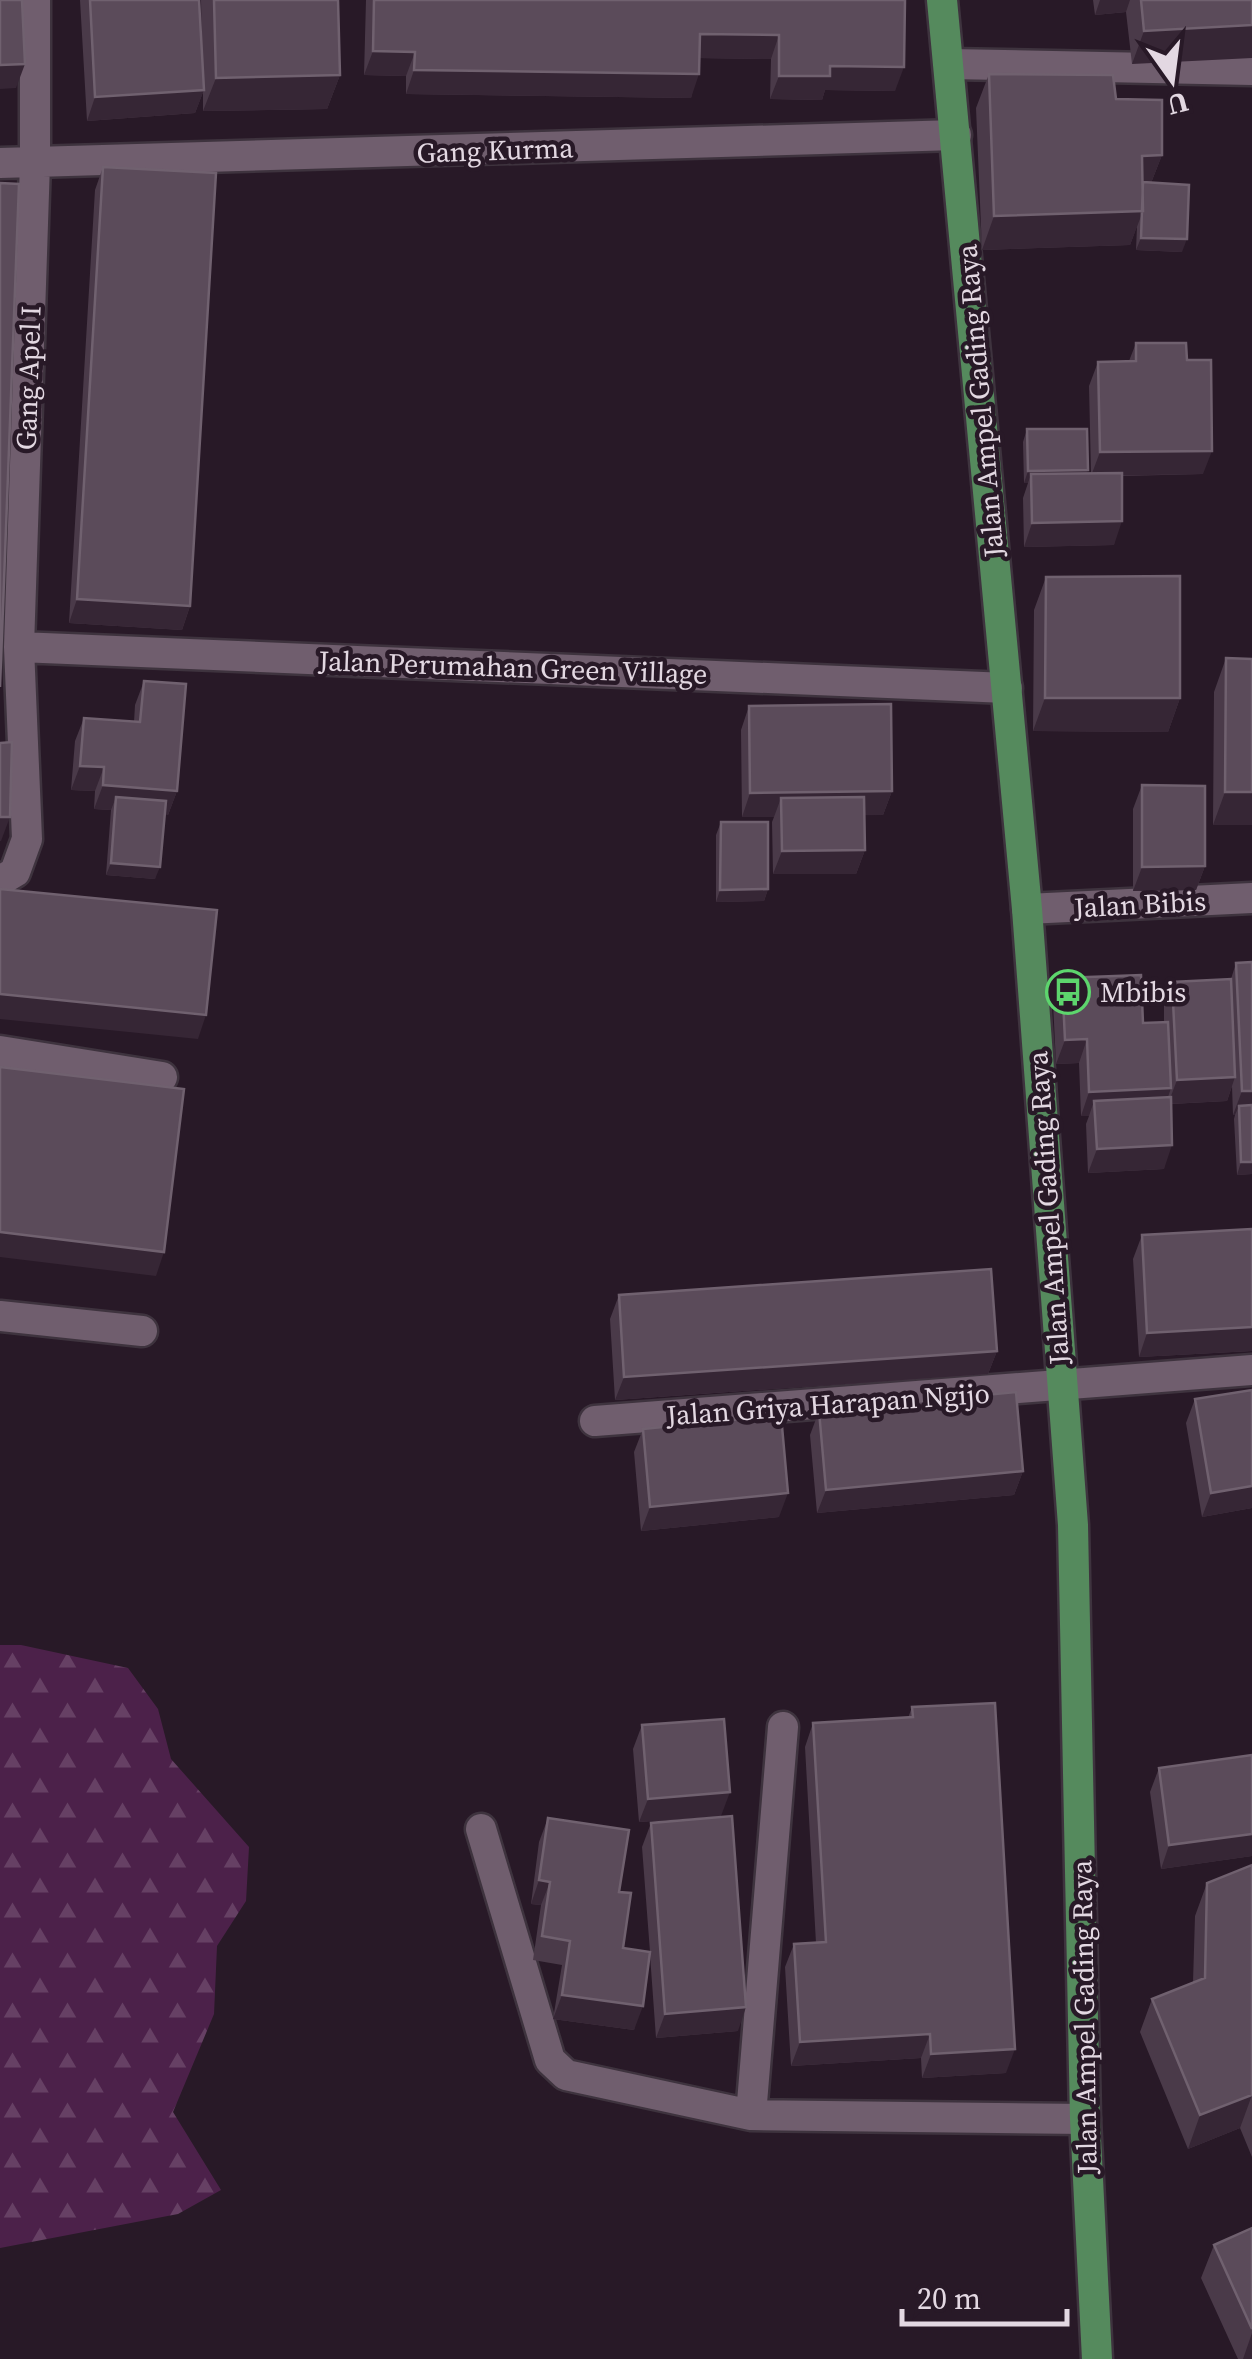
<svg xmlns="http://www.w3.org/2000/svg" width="1252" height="2359" font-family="'Source Serif 4',serif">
<defs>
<pattern id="forest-firs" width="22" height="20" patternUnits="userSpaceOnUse" patternTransform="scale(2.5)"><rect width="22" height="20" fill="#4c214a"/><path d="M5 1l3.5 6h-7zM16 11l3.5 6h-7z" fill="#664064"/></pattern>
</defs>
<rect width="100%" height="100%" fill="#281927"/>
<path fill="url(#forest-firs)" d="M0 1645H21L128 1668 158 1709 171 1759 249 1847 246 1901 217 1946 214 2014 173 2112 221 2190 178 2214 0 2248Z"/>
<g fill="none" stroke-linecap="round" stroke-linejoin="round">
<g stroke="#3e333e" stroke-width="35">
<path id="minor" d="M949 64 1252 70
M0 163 956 135
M19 647 1007 688
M0 881 15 872 27 839 19 647 35 163V0
M1027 909 1252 898
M0 1051 162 1077
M0 1316 142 1331
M595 1421 1252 1370
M481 1829 550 2060 566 2075 751 2115 1085 2119
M751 2115 783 1727"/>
</g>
<g stroke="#3e333e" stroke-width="35">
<path id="major" d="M942 0 1027 909 1073 1525 1085 2119 1097 2359"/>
</g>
<use href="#minor" stroke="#705e6e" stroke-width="30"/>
<use href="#major" stroke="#558a5d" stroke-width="30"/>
</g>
<path fill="#4a3a49" d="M80 0H199L202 62 201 0H338L340 75 327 109 203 111V92L195 113 87 121Z
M366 0H905L895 91 825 90 822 100 770 99 771 59 700 58 691 98 406 94V76L364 75Z
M1093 0H1252L1132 64 1126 12 1095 15Z
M989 74 1162 155 1151 183 1182 252 1136 250 1137 226 1130 245 982 250 976 108Z
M103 167 190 606 182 630 69 623 95 190Z
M1136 343 1187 360 1203 474 1122 476 1114 545 1024 547 1023 498 1028 483H1024L1023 442 1027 429 1088 470 1086 473H1091L1089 386 1098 362 1129 361Z
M1046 577 1180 698 1168 732 1033 731 1034 610Z
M1226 658 1252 825H1213L1214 692Z
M144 681 177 791 168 815 165 814 155 879 106 875 111 810 94 809 95 791 71 790 75 741 84 718 134 722 135 705Z
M749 706 892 791 883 815H864L865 850 856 874H773L772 822 774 817H742L741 730Z
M1142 785 1205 866 1196 890 1133 891V809Z
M721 822 768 889 764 901 716 902V835Z
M1252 962V1174L1237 1175 1234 1119 1235 1115H1233L1232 1086 1227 1101 1171 1104 1164 1169 1088 1173 1086 1124 1089 1116H1081L1079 1063 1056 1064 1053 1002 1062 978 1143 1023 1164 1022V1006L1172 982 1231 979 1236 963Z
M1252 1229V1351L1139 1357 1133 1259 1142 1235Z
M619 1295 997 1351 988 1374 615 1400 610 1319Z
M1252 1390V1508L1202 1517 1186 1423 1195 1399Z
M819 1411 1023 1471 1014 1495 817 1513 810 1435Z
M643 1429 779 1517 641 1531 634 1452Z
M912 1707 1006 2073 922 2078 921 2058 791 2066 785 1967 794 1944 816 1943 805 1747 813 1723 908 1718Z
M642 1725 721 1816 639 1822 633 1749Z
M1252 1755V1856L1161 1869 1150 1792 1159 1768Z
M548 1818 619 1892 623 1948 650 1952 642 1847 651 1823 738 2031 656 2038 650 1955 634 2030 553 2019 562 1965 533 1960 541 1905 531 1904 539 1842Z
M1252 1865V2157L1240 2128 1188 2149 1140 2032 1152 1999 1193 1982 1195 1916 1207 1883Z
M1252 2228V2359H1238L1201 2278 1214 2245Z"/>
<path fill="#362635" d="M1100 0H1130L1126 12 1095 15Z
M1252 25V58L1132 64 1144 31Z
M700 34 779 35 771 59 691 58Z
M373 51 415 52 406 76 364 75Z
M25 64 16 88 0 89V65Z
M830 66 904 67 895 91 825 90 822 100 770 99 779 76Z
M414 70 699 74 691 98 406 94Z
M340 75 327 109 203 111 216 78Z
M204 90 195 113 87 121 95 97Z
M1162 155 1149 188 1141 189 1142 156Z
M1143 211 1130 245 982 250 994 216Z
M1141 238 1187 239 1182 252 1136 250Z
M1212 451 1203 474 1091 476 1100 452Z
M1088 470 1083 483 1031 474 1028 483H1024L1028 471Z
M1122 521 1114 545 1024 547 1032 523Z
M77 599 190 606 182 630 69 623Z
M1045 698H1180L1168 732 1033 731Z
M80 766 104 767 95 791 71 790Z
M103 785 177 791 168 815 115 810 116 797 111 810 94 809Z
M892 791 883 815 781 816V798L774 817H742L750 793Z
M1225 792H1252V825H1213Z
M0 817H10L1 841H0Z
M865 850 856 874H773L782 851Z
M111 863 160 867 155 879 106 875Z
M1205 866 1196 890 1133 891 1142 867Z
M768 889 764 901 716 902 720 890Z
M0 994 206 1015 198 1039 0 1019Z
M1087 1039 1079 1063 1056 1064 1065 1040Z
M1235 1077 1227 1101 1168 1104 1177 1080Z
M1171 1088 1163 1112 1094 1101 1089 1116H1081L1089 1092Z
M1242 1091H1252V1114L1239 1106 1235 1115H1233Z
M1172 1145 1164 1169 1088 1173 1097 1149Z
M1241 1162H1252V1174L1237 1175Z
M0 1232 164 1252 156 1276 0 1257Z
M1252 1327V1351L1139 1357 1147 1333Z
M997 1351 988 1374 615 1400 624 1377Z
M1023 1471 1014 1495 817 1513 826 1490Z
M1252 1486V1508L1202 1517 1211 1493Z
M788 1493 779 1517 641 1531 650 1507Z
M730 1792 721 1816 639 1822 648 1799Z
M1252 1834V1856L1161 1869 1169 1845Z
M539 1880 550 1882 541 1905 531 1904Z
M562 1995 643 2006 634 2030 553 2019Z
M746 2007 738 2031 656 2038 665 2014Z
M930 2034 921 2058 791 2066 800 2042Z
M1015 2049 1006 2073 922 2078 931 2054Z
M1252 2095 1240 2128 1188 2149 1200 2115Z
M1252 2333V2359H1243Z"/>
<path fill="#5b4b5a" stroke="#70616f" stroke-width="2.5" d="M0 0H22L25 64 0 65Z
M90 0H199L204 90 95 97Z
M214 0H338L340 75 216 78Z
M374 0H905L904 67 830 66V76H779V35L700 34 699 74 414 70 415 52 373 51Z
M1141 0H1252V25L1144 31Z
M989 74 1113 75 1116 99 1162 100V155L1142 156 1143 211 994 216Z
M103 167 216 173 190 606 77 599Z
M1143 182 1189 185 1187 239 1141 238Z
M0 183 19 184 0 687Z
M1136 343H1186L1187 360H1211L1212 451 1100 452 1098 362 1136 361Z
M1027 429H1087L1088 470 1028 471Z
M1122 473V521L1032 523 1031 474Z
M1180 576V698H1045L1046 577Z
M1226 658 1252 659V792H1225Z
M144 681 186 684 177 791 103 785 104 767 80 766 84 718 140 722Z
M891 704 892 791 750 793 749 706Z
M12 742 10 817H0V743Z
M1142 785 1205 786V866L1142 867Z
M116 797 166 801 160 867 111 863Z
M864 797 865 850 782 851 781 798Z
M721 822H768V889L720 890Z
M0 889 217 910 206 1015 0 994Z
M1252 962V1091H1242L1236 963Z
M1141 975 1143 1023 1168 1022 1171 1088 1089 1092 1087 1039 1065 1040 1062 978Z
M1231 979 1235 1077 1177 1080 1172 982Z
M0 1067 184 1089 164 1252 0 1232Z
M1171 1097 1172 1145 1097 1149 1094 1101Z
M1252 1105V1162H1241L1239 1106Z
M1252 1229V1327L1147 1333 1142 1235Z
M991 1269 997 1351 624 1377 619 1295Z
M1252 1390V1486L1211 1493 1195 1399Z
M1016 1392 1023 1471 826 1490 819 1411Z
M781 1415 788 1493 650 1507 643 1429Z
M995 1703 1015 2049 931 2054 930 2034 800 2042 794 1944 826 1942 813 1723 913 1717 912 1707Z
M724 1719 730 1792 648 1799 642 1725Z
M1252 1755V1834L1169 1845 1159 1768Z
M732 1816 746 2007 665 2014 651 1823Z
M548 1818 629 1830 619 1892 631 1893 623 1948 650 1952 643 2006 562 1995 570 1941 542 1936 550 1882 539 1880Z
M1252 1865V2095L1200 2115 1152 1999 1205 1978 1207 1883Z
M1252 2228V2329L1214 2245Z"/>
<defs>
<g id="bus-ring" transform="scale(2.25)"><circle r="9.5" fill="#281927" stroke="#5dd56d" stroke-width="1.5"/><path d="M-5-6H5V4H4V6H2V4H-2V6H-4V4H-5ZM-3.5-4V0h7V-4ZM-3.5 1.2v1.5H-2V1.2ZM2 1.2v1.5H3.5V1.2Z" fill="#5dd56d"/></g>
</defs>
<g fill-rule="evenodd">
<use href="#bus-ring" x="1068" y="992"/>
</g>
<g text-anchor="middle" stroke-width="9" stroke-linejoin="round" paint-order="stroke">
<g font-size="28" fill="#e3d8e2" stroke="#281927">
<text transform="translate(495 150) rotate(-2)" y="10">Gang Kurma</text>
<text transform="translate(28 378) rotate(-88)" y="10">Gang Apel I</text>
<text transform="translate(980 401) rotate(-95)" y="10">Jalan Ampel Gading Raya</text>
<text transform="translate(513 667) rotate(2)" y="10">Jalan Perumahan Green Village</text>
<text transform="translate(1140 904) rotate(-3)" y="10">Jalan Bibis</text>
<text transform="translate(1048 1208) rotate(-94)" y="10">Jalan Ampel Gading Raya</text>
<text transform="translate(828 1404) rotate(-4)" y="10">Jalan Griya Harapan Ngijo</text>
<text transform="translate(1084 2017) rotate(-91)" y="10">Jalan Ampel Gading Raya</text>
</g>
<g font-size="28" fill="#e3d8e2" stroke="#281927" text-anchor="start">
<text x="1100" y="1002">Mbibis</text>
</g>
</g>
<g transform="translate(1172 80) rotate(166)" stroke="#281927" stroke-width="8" paint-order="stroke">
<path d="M0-8L18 38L0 25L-18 38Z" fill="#e3d8e2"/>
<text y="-15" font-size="28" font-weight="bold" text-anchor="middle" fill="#e3d8e2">U</text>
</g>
<path d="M902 2309v15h165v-15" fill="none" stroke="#e3d8e2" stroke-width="5"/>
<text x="917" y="2309" font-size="30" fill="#e3d8e2" stroke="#281927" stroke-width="8" paint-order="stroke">20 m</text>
</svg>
